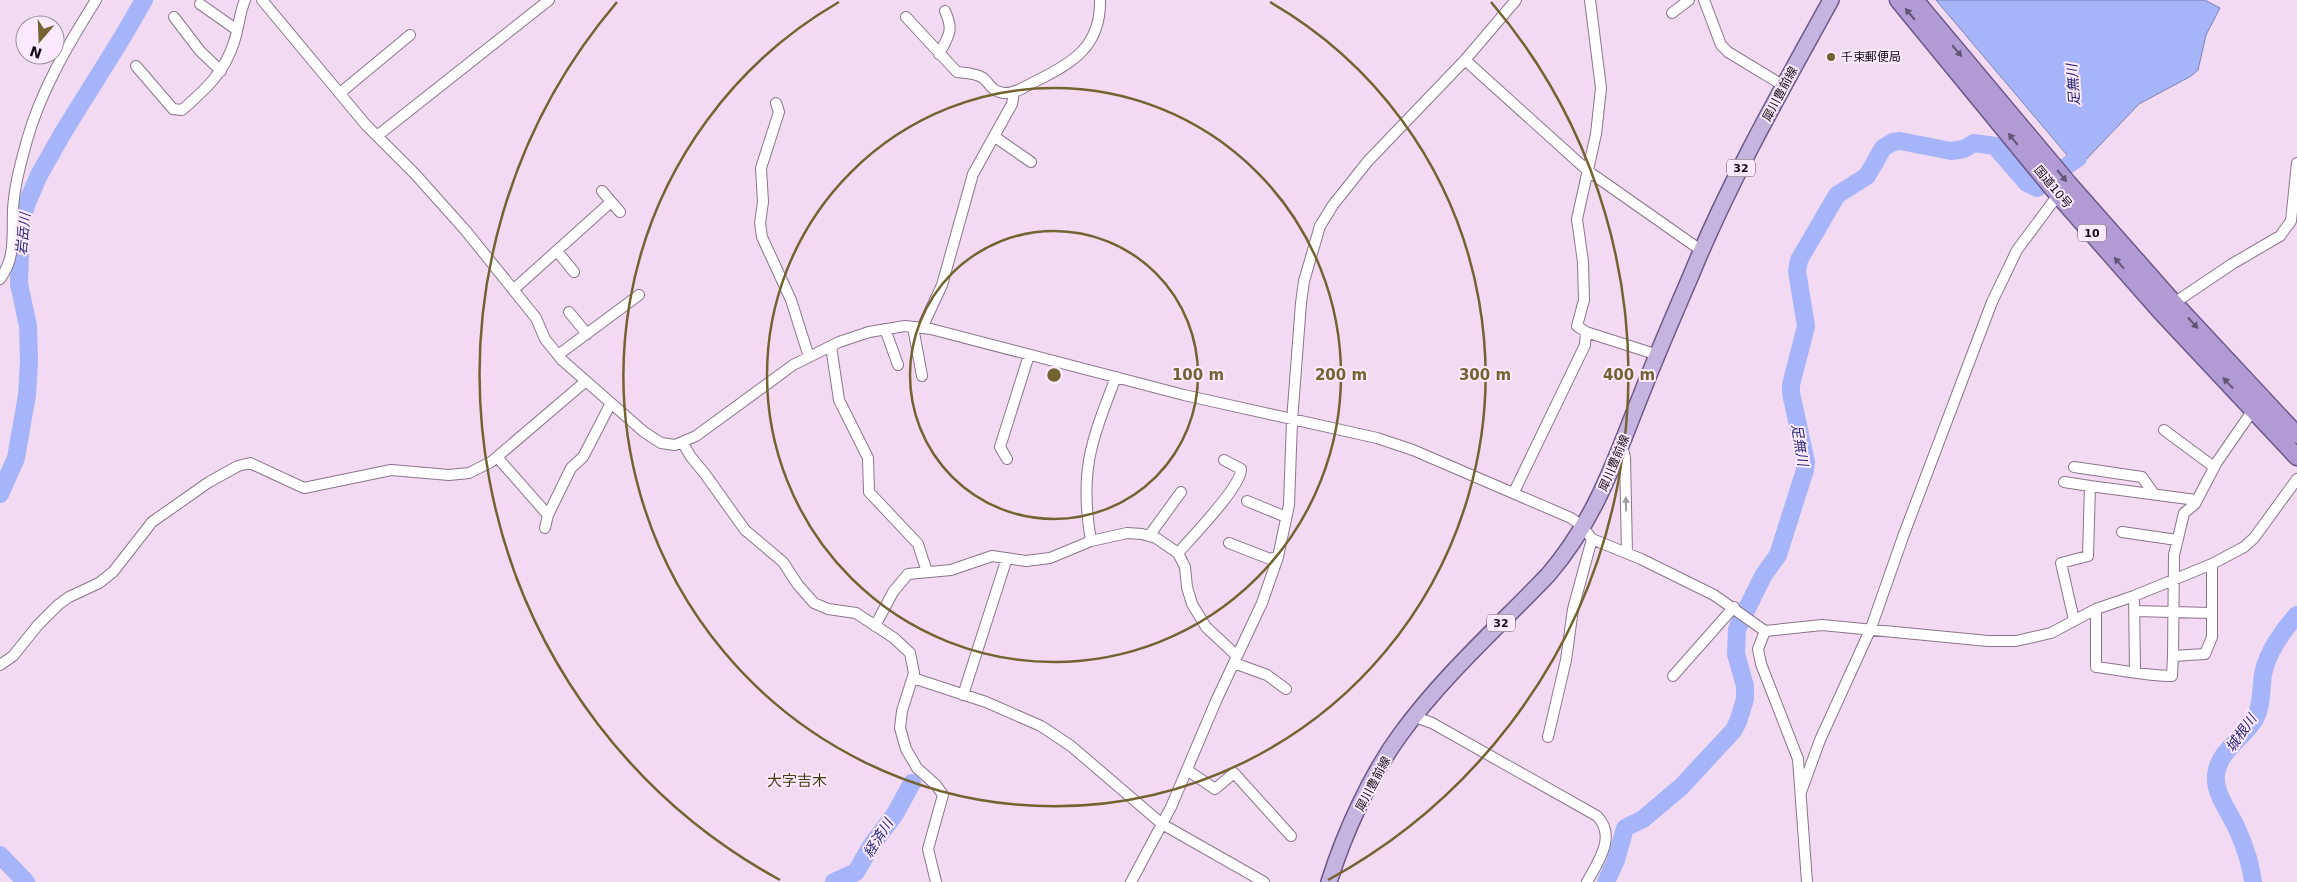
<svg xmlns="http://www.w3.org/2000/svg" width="2297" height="882" font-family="'DejaVu Sans','Noto Sans JP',sans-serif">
<rect width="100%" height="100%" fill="#f3daf3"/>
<path fill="#a6b4f9" stroke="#7a82b4" d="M1936 0H2205L2220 8 2206 35 2198 70 2191 76 2139 104 2078 168Z"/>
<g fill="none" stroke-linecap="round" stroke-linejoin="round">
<path stroke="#a6b4f9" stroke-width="18" d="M2068 165 2078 158 2077 140
M0 494 16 458 27 395 29 361 28 326 19 284 21 223 27 203 39 175 64 131 122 38 144 0
M0 855 26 882
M834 882 856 872 871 846 895 814 912 783
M1606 882 1616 860 1625 828 1643 819 1681 787 1733 731 1738 722 1745 699V686L1736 654 1737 629 1763 576 1778 555 1805 470 1806 462 1791 393V385L1806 326 1797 271 1799 260 1837 195 1867 176 1883 148 1893 142 1900 141 1951 151 1964 149 1974 143 1995 146 2027 183 2037 188 2040 186
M2253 882C2251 865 2245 847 2238 831 2231 813 2214 795 2216 775 2218 751 2244 738 2255 719 2262 706 2261 688 2263 674 2267 653 2283 630 2297 615"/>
<g stroke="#8b758c" stroke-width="12">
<path id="minor" d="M262 0 366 125 415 174 466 231 536 318 545 339 562 360 644 432 661 443 675 445 696 436 793 365 839 342 869 332 905 326 931 329 1184 395 1377 438 1413 450 1571 518 1583 527 1592 539 1641 559 1714 595 1765 631 1822 625 1988 641H2016L2051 633 2096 609 2134 596 2212 564 2244 547 2254 538 2297 479
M1590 0 1601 88 1596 134 1577 219 1583 262 1584 300 1577 326 1586 332 1658 355
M1704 0 1721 45 1728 52 1784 86
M200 4 237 30
M1672 13 1689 0
M174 17 200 51 221 71
M906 17 957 72C965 73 976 73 983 78 991 84 990 91 1004 93 1015 94 1026 86 1036 81 1073 63 1101 46 1100 0
M939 54C949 35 954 31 945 11
M1465 60 1588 171 1702 251
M136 66 173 109 182 110C205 90 225 72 234 42 239 28 239 14 245 0
M340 93 410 35
M776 103 779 112 761 168 763 202 760 223 762 237 791 300 809 357
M377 136 549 0
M995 137 1031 162
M602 191 620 212
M557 251 574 272
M0 279C16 258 12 235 13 210 14 187 21 162 27 140 41 90 69 43 96 0
M513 290 611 202
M2174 303 2232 264 2280 236 2291 221 2297 163
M569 312 587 334
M913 327 922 376
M922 328 942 285 973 174 1012 104 1014 92
M885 329 898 365
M831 346 839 400 868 458 869 492 918 544 927 572
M558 355 639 295
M2164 430 2214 467
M682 442 691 457 705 474 745 530 783 562 798 585 814 603 828 609 856 613 894 638 910 653 914 673 902 711 900 728 906 749 917 768 936 785 943 795 928 849 936 882
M1622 444 1625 458 1627 553
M497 457 548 515 545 528
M1007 459 1000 447 1029 355
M2074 467 2142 477 2154 494
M2064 482 2090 486
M1514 492 1585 345 1586 332
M1247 501 1286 517
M548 515 571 468 583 457 611 403
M2122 532 2177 540
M1149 536 1181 492
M1091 541C1079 471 1091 442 1116 377
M1229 543 1270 559 1278 557
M1178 553C1191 538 1242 486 1241 469L1224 460
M2134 596 2135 672
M2096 609V667C2122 670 2146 676 2172 676L2173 656 2205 654 2212 637V564
M2135 611 2211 613
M2074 620 2061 563 2088 556 2090 486 2196 500
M875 626 893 592 908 574 951 570 992 556 1026 561 1050 558 1091 541 1127 533 1142 534 1156 538 1178 553 1185 567 1187 587 1192 604 1206 627 1237 656
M1765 631 1758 649 1761 664 1798 759 1807 882
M2173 656 2174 555 2184 513 2195 504 2217 462 2253 410
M1234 663 1267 675 1286 689
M0 665 13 656 38 625 58 605 69 597 99 583 113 572 152 522 209 482 238 466 250 463 304 488 391 470 449 475 469 473 491 462 586 381
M1673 676 1734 607
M913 678 986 702 1041 726 1071 746 1162 824 1264 882
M963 695 1007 558
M1415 717 1432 723 1597 816C1617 836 1598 862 1587 882
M1548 737 1566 660 1573 609 1592 539
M1187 770 1215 789 1234 773 1291 836
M1801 792 1820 740 1871 628 1904 534 1992 302 2017 250 2058 195
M1131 882 1171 807 1216 701 1262 603 1278 557 1289 505 1292 421 1301 303 1304 281 1320 226 1333 205 1368 161 1465 60 1516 0"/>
</g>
<g stroke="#6c598a" stroke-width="18">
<path id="primary" d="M1329 882C1344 834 1370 776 1400 735 1443 676 1498 627 1548 575 1596 519 1614 462 1641 395 1657 354 1675 313 1692 273 1731 178 1782 89 1831 0"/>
</g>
<g stroke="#6c598a" stroke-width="19">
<path id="trunk" d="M1898 0 2058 195 2161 312 2297 457
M1915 0 2069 184 2174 303 2297 435"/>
</g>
<use href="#minor" stroke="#fff" stroke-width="10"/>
<use href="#primary" stroke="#c4b4df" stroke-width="15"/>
<use href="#trunk" stroke="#b09bd4" stroke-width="16"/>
</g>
<defs><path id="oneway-solid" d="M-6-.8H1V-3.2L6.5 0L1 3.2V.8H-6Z" transform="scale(1.25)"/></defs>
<g fill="#625474">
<use href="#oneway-solid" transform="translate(1910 14) rotate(-130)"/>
<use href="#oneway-solid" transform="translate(1957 51) rotate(50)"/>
<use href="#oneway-solid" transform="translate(2013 139) rotate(-129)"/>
<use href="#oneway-solid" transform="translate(2062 176) rotate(50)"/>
<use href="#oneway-solid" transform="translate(2119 263) rotate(-131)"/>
<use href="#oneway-solid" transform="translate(2193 323) rotate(47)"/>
<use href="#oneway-solid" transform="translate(2228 383) rotate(-133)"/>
</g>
<use fill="#a19ea1" href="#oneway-solid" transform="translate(1626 504) rotate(-91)"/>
<g fill="none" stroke="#746331" stroke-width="2.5">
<circle cx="1054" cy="375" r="144"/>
<circle cx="1054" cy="375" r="287"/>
<path d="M1270 2A431 431 0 1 1 839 2"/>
<path d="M780 880A575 575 0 0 1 617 2M1491 2A575 575 0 0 1 1328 880"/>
</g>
<circle fill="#746331" stroke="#fde9fd" stroke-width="2" cx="1831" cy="57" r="5"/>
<g text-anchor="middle" stroke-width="4" stroke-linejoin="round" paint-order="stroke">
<g fill="#fde9fd" stroke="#5a4e5a" stroke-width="1">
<rect x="1727" y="159.5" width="28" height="17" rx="4"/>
<rect x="2078" y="224.5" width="28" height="17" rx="4"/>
<rect x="1487" y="614.5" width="28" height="17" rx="4"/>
</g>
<g font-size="11" font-weight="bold" fill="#140c14">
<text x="1741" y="172">32</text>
<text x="2092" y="237">10</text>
<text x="1501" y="627">32</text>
</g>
<g font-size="12" fill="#140c14" stroke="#fde9fd" text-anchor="start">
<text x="1841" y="61">千束郵便局</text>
</g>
<g font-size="12" fill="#140c14" stroke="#fde9fd">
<text transform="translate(1780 94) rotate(-62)" y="4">犀川豊前線</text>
<text transform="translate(2053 187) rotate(50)" y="4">国道10号</text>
<text transform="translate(1614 463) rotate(-67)" y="4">犀川豊前線</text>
<text transform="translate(1373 784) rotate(-62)" y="4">犀川豊前線</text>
</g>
<g font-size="14" font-style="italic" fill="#252774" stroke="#fde9fd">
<text transform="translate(2073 85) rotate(-94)" y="5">足無川</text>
<text transform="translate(23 234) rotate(-84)" y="5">岩岳川</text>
<text transform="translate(1800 445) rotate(81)" y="5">足無川</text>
<text transform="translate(2241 733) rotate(-55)" y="5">城根川</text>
<text transform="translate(878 838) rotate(-58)" y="5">経済川</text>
</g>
<g font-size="15" fill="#483c13" stroke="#fde9fd">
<text x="797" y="786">大字吉木</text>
</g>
</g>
<circle cx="1054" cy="375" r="8" fill="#746331" stroke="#fde9fd" stroke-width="2.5"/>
<g font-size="15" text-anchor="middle" font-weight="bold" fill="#746331" stroke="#fde9fd" stroke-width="4" stroke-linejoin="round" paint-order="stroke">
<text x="1198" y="380">100 m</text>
<text x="1341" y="380">200 m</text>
<text x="1485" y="380">300 m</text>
<text x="1629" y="380">400 m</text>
</g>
<g transform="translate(40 40) rotate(199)"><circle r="24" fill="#fde9fd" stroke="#a091a0"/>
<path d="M0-4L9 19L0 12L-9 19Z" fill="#746331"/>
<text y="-8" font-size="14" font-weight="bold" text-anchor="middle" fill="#140c14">N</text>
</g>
</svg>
